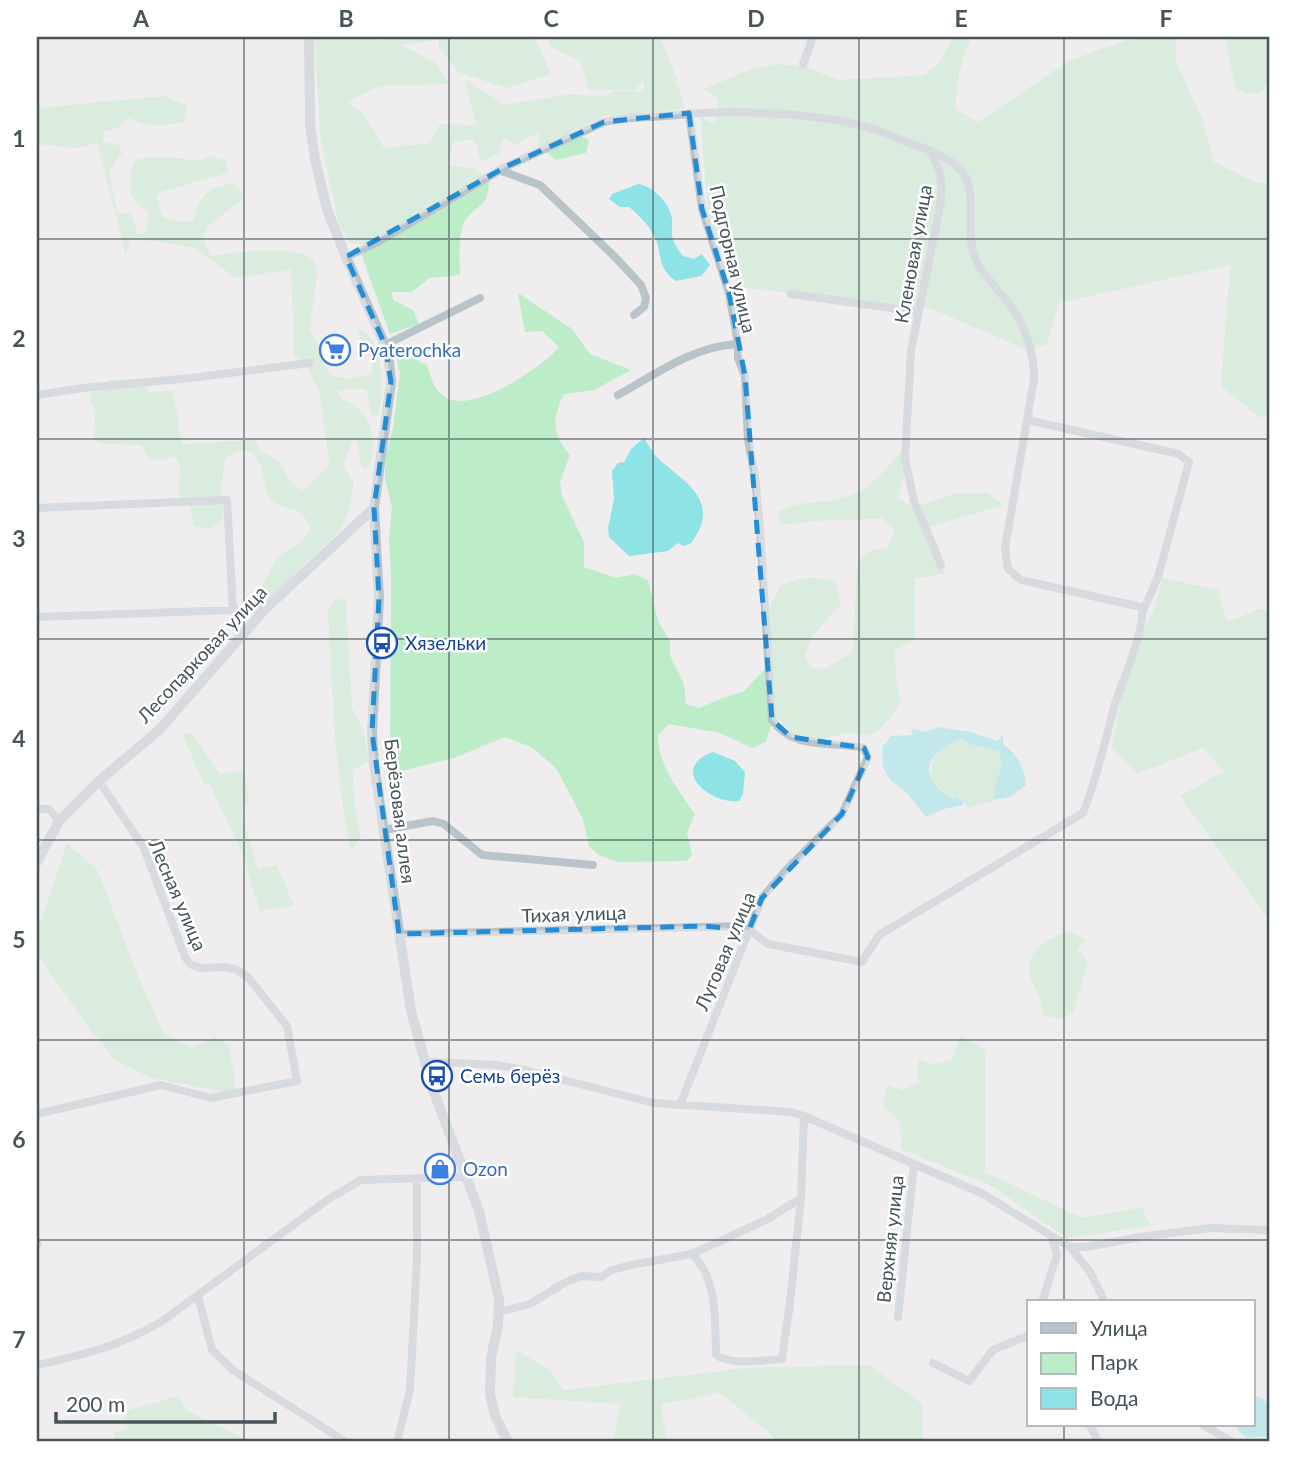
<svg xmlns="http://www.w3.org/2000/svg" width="1307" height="1479" font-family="Lato,sans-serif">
<rect width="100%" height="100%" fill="#f0edee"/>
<path fill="#bdecc8" d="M315 37H376L379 40 386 37H534L551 74 506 88 458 72 439 47V40L401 45 434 62 450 84 380 86 347 102 362 112 384 148 430 143 440 124 476 125 465 80 505 105 571 94 606 96 615 91H645L643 81 635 90H589L580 61 552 48 545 37H660L677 79 675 85H678L685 107 680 110 604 116 571 131 567 135 575 133 589 140 586 153 556 160 537 145 540 133 524 139 515 145 503 138 499 154 481 161 474 139 453 142 449 166 473 168 489 179C490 210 472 205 464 223 458 237 460 259 460 275L430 278 411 292H392L393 300 413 310 419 324 390 334 362 256 367 244 350 243 339 224 320 135Z
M954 37H971L959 73 955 109 978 122 1070 60 1138 37H1176V62L1203 121 1214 162 1254 182 1270 183V416L1259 417 1221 386 1230 265 1059 303 1047 344 1027 350 930 308 738 287 709 224 700 116 710 122H715L718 99 704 89 756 67 778 64 805 67 839 80 925 75 939 62Z
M1225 37H1270V84H1267L1259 94 1245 93 1235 88Z
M165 96 188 106 184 121C162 127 149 128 129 118L117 128 104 131 103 142 119 145 122 153 109 171 117 213 131 214 138 234 145 232 149 214C145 208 141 207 136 202 127 193 128 166 138 158H180L196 161 210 156 225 160 228 173 161 192 156 196 162 216C170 221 186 223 194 220 197 198 210 184 234 184L243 194 241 201 209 225 203 237 210 256C231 254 310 239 316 267 319 278 310 316 310 332 328 351 315 385 355 377 362 376 366 377 372 373 374 351 357 345 359 328 385 342 384 391 378 416L371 414 368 394 365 389 337 390C340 402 349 400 358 408 374 423 376 448 369 468L363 469C357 458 363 447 353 439L344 463 345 469 353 481V487L350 507 340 531 265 602 261 597C261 583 274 560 285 552 296 545 304 542 310 529 302 503 290 514 273 501 257 489 270 431 225 458L221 491 223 519C216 529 205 531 194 525L189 504 179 494 180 466 177 459 170 457 164 460 150 459 141 445 105 444 94 440 95 412 90 399 91 393 109 380H138L150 393 173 390 182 444 254 440 261 452C291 462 280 479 303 490L328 466 329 459 319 391 307 366 294 354 291 269 236 278 193 247 130 238 126 255 97 143 75 148 37 144V108Z
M518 293 572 329 590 354 631 370 594 390 564 394C552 417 552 435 570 455L560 481 562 496 584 542V567L616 578 634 574 648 580 658 621 670 641V655L684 684 686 704 699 708 725 697 743 692 770 664 767 613 780 586C802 577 813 575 835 582L841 604 812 637 805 655 811 667 824 669 853 652 857 563 870 551 887 548 894 530 883 518 857 520H827L780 525 778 512C797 500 821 504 842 498 868 492 884 472 900 452L906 469 898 499 916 507 957 493H988L1004 505 928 527 926 544 945 573 915 579V639L895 650 896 678 901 702C894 712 886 725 876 732 867 737 854 733 843 734 810 740 808 753 781 720L771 726 766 742 752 748 720 733 669 724 658 735C657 764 679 791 695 814L687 833 692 856 686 861 618 862 597 854 589 846 583 819 556 768 531 747 505 737 454 758 390 774 391 577 389 538 392 508 385 478 386 455 393 428 400 373 394 349 427 365C431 378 433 389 445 397 471 415 542 368 559 347L542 331 525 332Z
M1162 578 1218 590 1227 622 1260 609 1270 612V921L1180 796 1224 771 1203 748 1137 774 1112 747 1125 675 1156 604Z
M335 599 346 600 352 708 364 732 369 761 353 770 354 799 361 837 351 850C334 771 332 690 328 609Z
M191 732 220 774 244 770 249 801 241 812 258 869 277 865 294 906 260 911 240 848 209 783 204 785 183 735Z
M961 740 965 741 968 744 1001 751V770L995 785 992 801 968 808 964 801 959 797 953 800 930 780 929 774 935 757 942 749Z
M67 843 98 871 140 981 164 1033 193 1048 215 1037 229 1045 236 1088 228 1092 151 1078 115 1060 84 1021 37 954V932Z
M1070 932 1087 940 1076 950 1085 956 1087 966 1073 1013 1059 1019 1043 1015C1042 1010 1042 1003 1040 998 1038 991 1032 985 1030 977 1024 951 1048 937 1070 932Z
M960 1036 985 1050V1172L1082 1218 1142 1207 1150 1226 1067 1238 990 1185 901 1149 900 1122 882 1105 888 1085 903 1090 919 1082 917 1073 919 1059 931 1064 952 1060Z
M516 1350 550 1370 563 1390 746 1368 869 1365 922 1404 923 1442H774V1437L720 1393 661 1404 666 1437 662 1442H613L621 1404 513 1397Z
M179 1396 186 1410 251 1442H116L114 1433 128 1429 123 1412Z"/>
<path fill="#8de3e6" d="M638 184C653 186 670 203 672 219 673 225 671 230 672 236 674 244 678 250 683 256L694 259 702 254 710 265 701 276 676 281C659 269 662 260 657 242 652 228 641 217 629 207H620L609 199 612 194Z
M644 438C649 446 654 455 661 461 689 485 721 503 691 543L684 546 678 543 668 551 629 556 609 537 608 528 614 499 612 471 618 463 624 462 631 449Z
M939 727 971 732 997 741 1003 735V744C1017 754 1025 768 1026 785L1010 797 993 800 995 785 1001 768 1000 751 968 744 961 739C954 744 947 745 941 750 916 770 934 786 953 800L957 797 964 801 963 805 944 809 926 817 906 792 890 780 883 767 882 747 891 736 913 735 911 728 925 732Z
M713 752 735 761 745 772 743 794 739 801C711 805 667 769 713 752Z
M1253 1395 1264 1399 1267 1405 1270 1406V1436L1248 1438 1238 1431 1236 1425H1253Z"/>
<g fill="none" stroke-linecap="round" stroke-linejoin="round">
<path stroke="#b9c4ca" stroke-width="8" d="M803 64 813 37
M930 150C940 171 943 178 941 201L911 351 905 458 914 501 941 565
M499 170 540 185 616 258 641 285 646 298 644 307 634 315
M346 257 376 243 507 166 604 122C629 116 654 118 678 115 734 109 821 113 874 129 888 134 901 140 914 145 930 150 954 159 964 174 978 195 963 236 977 262 984 276 996 287 1006 300 1024 321 1034 351 1034 379L1005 548 1008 569 1021 580 1141 607C1148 623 1121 685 1115 704 1105 741 1097 778 1083 813L879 935 862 962 768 944 744 926 399 934
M791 294 919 312
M385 345 480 298
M37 395 83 388 191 378 310 363
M618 395C656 374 694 346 738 344
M1028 416 1032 421 1179 454 1189 462 1158 577 1143 611
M37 508 227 500 233 611
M37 617 265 609
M37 809H49L59 821
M384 830 433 821 444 824 482 855 593 865
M425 1063 434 1062 496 1065 529 1071 653 1103 791 1112 804 1116 983 1194 1070 1247H1087L1140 1237 1210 1228 1270 1230
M680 1105 762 898 787 869 842 814 868 757 864 748C832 740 795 752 772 720L760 529 755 477 748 440 745 376 738 358V344L729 293 702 209 689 113
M37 1114 161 1085 211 1098 297 1081 287 1026 247 976 235 969 224 967 200 968 190 964 185 957 144 848 99 781
M37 1245 38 1244
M1070 1247 1090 1272 1105 1302
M692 1254C718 1279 715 1322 716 1355 733 1366 762 1360 782 1359L789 1308
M198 1296 212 1350 233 1370 346 1442
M1042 1302 1057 1255 1052 1237
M499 1312 530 1304 564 1283 581 1276 601 1277 612 1270 631 1265 692 1254 766 1220 801 1198
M789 1312 801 1198 804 1116
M898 1317 914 1164
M933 1363 969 1381 993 1350 1029 1335
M37 1365C85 1354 118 1347 161 1322L330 1198 361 1180 466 1177
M1090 1425 1098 1442
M1203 1425 1233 1442
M397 1442 410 1390 417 1260V1179"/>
<path stroke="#b9c4ca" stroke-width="10" d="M309 37 310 123 315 160 327 209 346 257 388 352 391 382 374 508 379 598 372 732 374 765 411 1011 433 1090 479 1211 499 1299 498 1325 491 1358 490 1394 495 1416 508 1442
M37 862 59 821 99 781 160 729 265 609 374 508"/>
</g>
<path d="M0 0H1307V1479H0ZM689 113 702 209 729 293 745 376 772 720 791 737 864 748 868 757 842 814 762 898 749 930 704 926 399 934 372 732 379 598 374 508 391 382 385 345 346 257 507 166 604 122Z" fill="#f0edee" fill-opacity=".55" fill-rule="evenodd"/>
<path fill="none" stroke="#238ed5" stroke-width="5" stroke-dasharray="14 9" stroke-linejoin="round" d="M689 113 702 209 729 293 745 376 772 720 791 737 864 748 868 757 842 814 762 898 749 930 704 926 399 934 372 732 379 598 374 508 391 382 385 345 346 257 507 166 604 122Z"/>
<path fill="none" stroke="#47545a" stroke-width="2" stroke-opacity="0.55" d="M244 37V1442M449 37V1442M653 37V1442M859 37V1442M1064 37V1302M37 239H1270M37 439H1270M37 639H1270M37 840H1270M37 1040H1270M37 1240H1270M1064 1425V1442"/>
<defs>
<g id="supermarket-ring" transform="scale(1.575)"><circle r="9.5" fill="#fff" stroke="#3f7fe0" stroke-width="1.5"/><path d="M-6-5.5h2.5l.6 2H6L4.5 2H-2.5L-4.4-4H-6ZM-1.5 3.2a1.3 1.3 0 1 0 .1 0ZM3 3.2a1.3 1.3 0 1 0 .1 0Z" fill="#3f7fe0"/></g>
<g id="bus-ring" transform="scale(1.575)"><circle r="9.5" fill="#fff" stroke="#1a4fb4" stroke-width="1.5"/><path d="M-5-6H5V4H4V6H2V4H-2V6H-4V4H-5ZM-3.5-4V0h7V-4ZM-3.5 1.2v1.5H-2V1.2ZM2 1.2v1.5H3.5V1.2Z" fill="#1a4fb4"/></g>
<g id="shop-ring" transform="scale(1.575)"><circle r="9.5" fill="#fff" stroke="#3f7fe0" stroke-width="1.5"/><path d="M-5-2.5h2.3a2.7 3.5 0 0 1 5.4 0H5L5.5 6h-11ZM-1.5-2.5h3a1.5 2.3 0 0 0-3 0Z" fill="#3f7fe0"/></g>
</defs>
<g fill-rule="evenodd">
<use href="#supermarket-ring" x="335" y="350"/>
<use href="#bus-ring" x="382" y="643"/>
<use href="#bus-ring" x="437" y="1076"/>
<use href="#shop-ring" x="440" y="1169"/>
</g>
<g text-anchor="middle" stroke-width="5" stroke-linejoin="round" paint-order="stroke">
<g font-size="19" fill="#47545a" stroke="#fff">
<text transform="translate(913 254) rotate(-80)" y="7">Кленовая улица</text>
<text transform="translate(733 259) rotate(77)" y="7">Подгорная улица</text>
<text transform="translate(202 654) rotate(-47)" y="7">Лесопарковая улица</text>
<text transform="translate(400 811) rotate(83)" y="7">Берёзовая аллея</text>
<text transform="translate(178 895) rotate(67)" y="7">Лесная улица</text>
<text transform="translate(574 914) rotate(-2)" y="7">Тихая улица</text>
<text transform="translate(725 951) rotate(-67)" y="7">Луговая улица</text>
<text transform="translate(890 1239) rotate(-84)" y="7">Верхняя улица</text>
</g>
<g font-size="19" fill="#366cbe" stroke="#fff" text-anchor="start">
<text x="358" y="357">Pyaterochka</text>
<text x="463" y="1176">Ozon</text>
</g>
<g font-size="19" fill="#164399" stroke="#fff" text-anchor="start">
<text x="405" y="650">Хязельки</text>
<text x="460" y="1083">Семь берёз</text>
</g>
</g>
<rect width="1307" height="1479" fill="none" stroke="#ffffff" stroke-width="77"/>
<rect x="1027" y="1300" width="228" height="126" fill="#ffffff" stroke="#b5bbbd" stroke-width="2"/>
<rect x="1041" y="1323" width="35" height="10" fill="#b9c4ca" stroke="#b5bbbd" stroke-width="2"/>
<text x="1090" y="1336" font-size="21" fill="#47545a">Улица</text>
<rect x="1041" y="1353" width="35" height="21" fill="#bdecc8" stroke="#b5bbbd" stroke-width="2"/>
<text x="1090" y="1370" font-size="21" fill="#47545a">Парк</text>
<rect x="1041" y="1388" width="35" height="21" fill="#8de3e6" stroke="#b5bbbd" stroke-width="2"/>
<text x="1090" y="1406" font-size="21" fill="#47545a">Вода</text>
<path d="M56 1412v10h219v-10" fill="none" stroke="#47545a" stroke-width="3.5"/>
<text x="66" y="1412" font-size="21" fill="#47545a" stroke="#ffffff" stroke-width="5" paint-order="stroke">200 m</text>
<rect x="38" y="38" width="1230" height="1402" fill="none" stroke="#47545a" stroke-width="2.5"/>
<g font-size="23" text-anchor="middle" font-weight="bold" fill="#47545a">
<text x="141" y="27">A</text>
<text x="346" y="27">B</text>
<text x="551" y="27">C</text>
<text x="756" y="27">D</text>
<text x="961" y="27">E</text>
<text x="1166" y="27">F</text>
<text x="19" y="147">1</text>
<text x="19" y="347">2</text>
<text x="19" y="547">3</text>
<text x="19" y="747">4</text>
<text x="19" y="948">5</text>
<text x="19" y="1148">6</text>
<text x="19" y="1348">7</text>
</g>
</svg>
